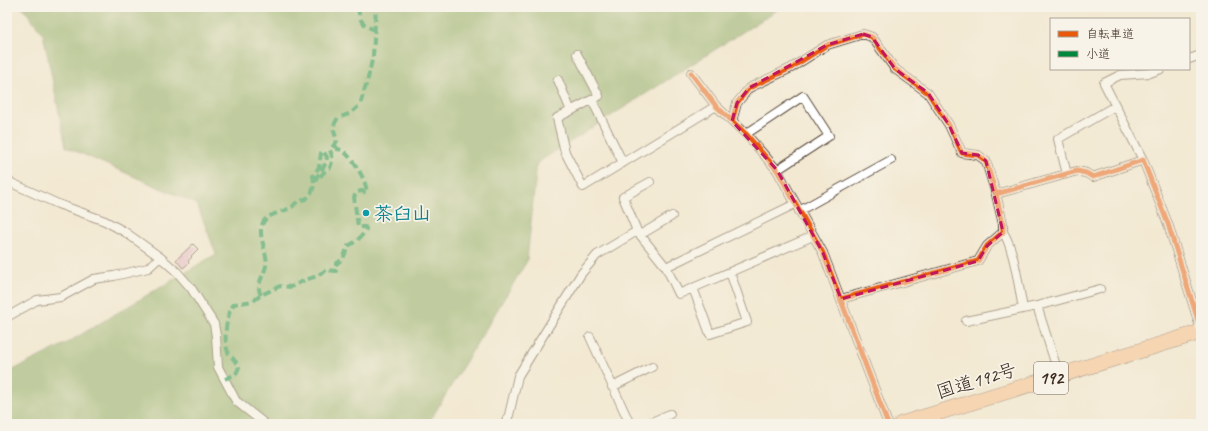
<svg xmlns="http://www.w3.org/2000/svg" width="1208" height="431" font-family="Caveat,'Klee One',sans-serif">
<rect width="100%" height="100%" fill="#f7f3e8"/>
<filter id="ink" filterUnits="userSpaceOnUse"><feTurbulence type="fractalNoise" baseFrequency=".025" numOctaves="2"/><feDisplacementMap in="SourceGraphic" scale="8" xChannelSelector="R" yChannelSelector="G"/><feConvolveMatrix kernelMatrix="1 2 1 2 8 2 1 2 1" color-interpolation-filters="sRGB"/></filter>
<filter id="wash" filterUnits="userSpaceOnUse"><feTurbulence type="fractalNoise" baseFrequency=".012" numOctaves="4" result="noise"/><feDisplacementMap in="SourceGraphic" scale="16" xChannelSelector="R" yChannelSelector="G"/><feGaussianBlur stdDeviation="0.9" result="paint"/><feColorMatrix in="noise" values="0 0 0 0 0 0 0 0 0 0 0 0 0 0 0 0 0 1.4 0 .05"/><feComposite in="paint" operator="in"/></filter>
<g filter="url(#wash)">
<rect width="100%" height="100%" fill="#f3e9d3"/>
<path fill="#84a95f" stroke="#606a3e" d="M22 7H782L537 163 527 261 428 424H7V373L65 344 216 254 197 204 66 147 43 34Z"/>
<g id="blocks">
<path fill="#dea2c1" d="M193 244 198 249 191 256 192 257 188 261 189 263 183 268 176 260Z"/>
</g>
</g>
<g filter="url(#ink)">
<use href="#blocks" fill-opacity="0" stroke="#574739" stroke-width="1"/>
<g fill="none" stroke-linecap="round" stroke-linejoin="round">
<g stroke="#574739" stroke-width="10">
<path id="street" d="M577 54 599 96 557 118 565 152 583 187 716 106
M1189 59 1201 55
M691 73 716 106 746 134 777 170 823 253 888 424
M558 80 571 111
M592 100 623 163
M732 121 737 103 749 88 791 68 827 45 863 34 872 37 895 69 928 93 949 125 962 153 978 155 986 161 996 194
M746 134 803 96 829 136 777 170
M1143 160 1104 83 1120 75 1150 73 1161 69
M1067 174 1058 139 1115 106
M7 181 58 204 105 221 125 232 160 257 177 272 191 288 214 324 216 336 218 367 236 401 265 424
M650 182 623 197 637 231 666 267 679 294 813 236
M799 211 891 160
M1003 232C1014 248 1019 288 1023 309
M640 235 672 216
M666 267 795 204
M693 288 710 334 747 322 730 272
M841 299 978 261 987 246 1003 232V224L996 194 1077 171 1086 173 1093 177 1143 160 1168 224 1201 330
M1037 306 1059 375
M7 317 37 300 61 297 94 279 114 276 148 268 160 257
M966 321 1037 306 1100 289
M590 337 630 424
M612 387 652 367
M505 424 509 415 518 376 581 274 597 255 637 231
M647 424 670 414"/>
</g>
<g stroke="#574739" stroke-width="16">
<path id="highway" d="M901 424 1201 332"/>
</g>
<use href="#street" stroke="#fff" stroke-width="8"/>
<use href="#highway" stroke="#f9bc8a" stroke-width="15"/>
<path stroke="#00873e" stroke-width="4" stroke-dasharray="8 4" stroke-linecap="butt" d="M358 7C360 22 361 23 374 30
M651 7 652 12
M261 295C255 286 264 275 266 266 269 252 255 234 264 221 270 213 284 212 292 207 294 206 294 204 296 203 299 201 304 200 307 198 314 193 315 183 313 176L319 167 321 153 323 151 327 157 326 163 316 178 317 180 326 170 330 168 333 159 330 150 337 141C334 130 331 128 338 118L351 113 360 105 368 78 373 56 376 7
M225 379 236 374 239 367C236 361 231 357 228 352 223 340 226 314 234 304L253 301 261 295 280 286 291 287 305 280 317 276 326 270 336 271 337 269 336 264 343 259 348 246C356 242 362 237 366 229L365 227H358L354 197 357 192 362 191 366 193C369 183 351 156 343 151 343 150 338 149 337 149L335 144"/>
<g stroke="#f7f3e8" stroke-width="8">
<path id="cycleway" d="M691 73 716 106 746 134 777 170 823 253 888 424
M732 121 737 103 749 88 791 68 827 45 863 34 872 37 895 69 928 93 949 125 962 153 978 155 986 161 996 194
M841 299 978 261 987 246 1003 232V224L996 194 1077 171 1086 173 1093 177 1143 160 1168 224 1201 330"/>
</g>
<use href="#cycleway" stroke="#e8590c" stroke-width="5"/>
</g>
</g>
<path d="M0 0H1208V431H0ZM863 34 872 37 895 69 928 93 949 125 962 153 978 155 986 161 1003 232 987 246 978 261 841 299 823 253 777 170 732 121 737 103 749 88 827 45Z" fill="#f3e9d3" fill-opacity=".55" fill-rule="evenodd"/>
<path fill="none" stroke="#c2185b" stroke-width="3" stroke-dasharray="8 5" stroke-linejoin="round" d="M863 34 872 37 895 69 928 93 949 125 962 153 978 155 986 161 1003 232 987 246 978 261 841 299 823 253 777 170 732 121 737 103 749 88 827 45Z"/>
<circle fill="#0f9aa8" stroke="#f7f3e8" stroke-width="1.5" cx="366" cy="213" r="4"/>
<g text-anchor="middle" stroke-width="3.5" stroke-linejoin="round" paint-order="stroke">
<rect fill="#f7f3e8" stroke="#73665b" stroke-width="1" x="1034" y="362" width="34" height="32" rx="3"/>
<g font-size="18" font-weight="bold" fill="#3b2a1e">
<text x="1051" y="384">192</text>
</g>
<g font-size="19" font-weight="bold" fill="#0d838f" stroke="#f7f3e8" text-anchor="start">
<text x="374" y="220">茶臼山</text>
</g>
<g font-size="19" fill="#3b2a1e" stroke="#f7f3e8">
<text transform="translate(976 380) rotate(-17)" y="7">国道192号</text>
</g>
</g>
<rect width="1208" height="431" fill="none" stroke="#f7f3e8" stroke-width="24"/>
<rect x="1050" y="18" width="140" height="52" fill="#f7f3e8" stroke="#aca397"/>
<rect x="1058" y="31" width="20" height="6" fill="#e8590c" stroke="#aca397"/>
<text x="1086" y="38" font-size="12" fill="#3b2a1e">自転車道</text>
<rect x="1058" y="51" width="20" height="6" fill="#00873e" stroke="#aca397"/>
<text x="1086" y="58" font-size="12" fill="#3b2a1e">小道</text>
</svg>
